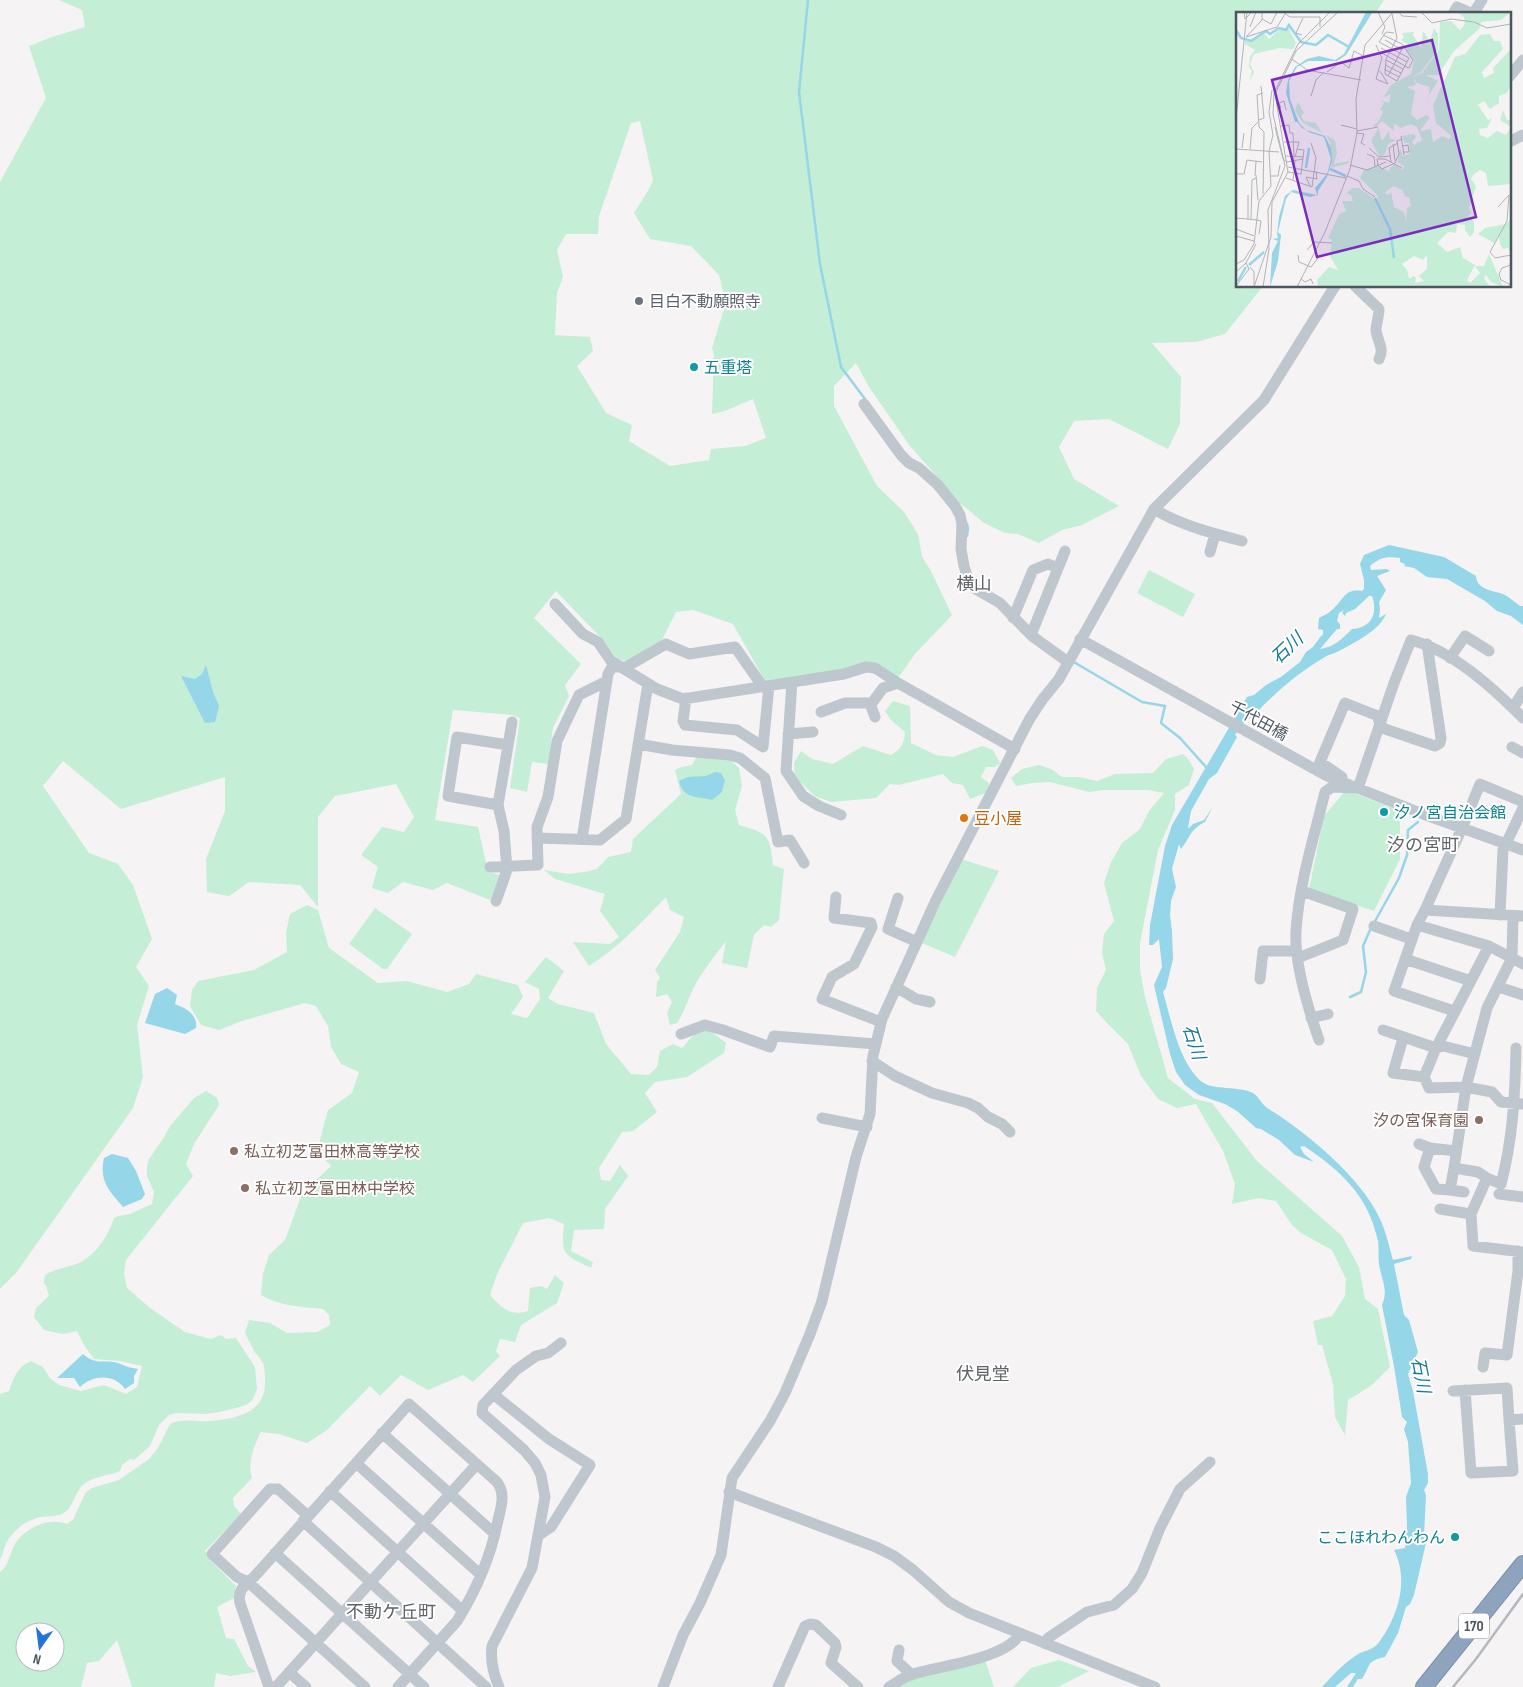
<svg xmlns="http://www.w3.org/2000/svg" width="1523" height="1687" font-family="'Sofia Sans Condensed','Noto Sans JP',sans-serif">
<rect width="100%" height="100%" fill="#f5f3f3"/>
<path fill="#c5eed6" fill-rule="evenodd" d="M59 0H1384L1375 14H1237V286H1263L1225 334 1196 342 1152 343 1181 377 1180 424 1168 449 1109 419 1074 421 1059 447 1074 479 1119 506 1082 525 1062 530 1039 543 1018 534 1005 533 984 523 960 503 910 446 869 387 856 363 834 386V406L877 486 904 512 918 534 922 557 931 571 952 615 915 654 898 678 874 662 842 670 765 681 733 624 693 610 676 612 662 640 631 661 618 660 601 638 556 591 534 618 581 664 565 685 569 696 553 728 548 764 532 762 527 792 510 788 520 718 512 715 453 710 435 820 478 827 488 872 500 875 490 900 447 883 433 890 403 882 388 893 372 888 378 867 361 855 382 827 404 832 414 817 396 784 335 796 318 817V907L300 885 249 882 229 896 207 892 206 859 225 811V777L121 809 63 761 43 786 89 853 118 864 133 885 152 939 136 967 149 986 137 1025 143 1077 133 1108 16 1273 0 1289V182L46 98 29 46 52 37 85 27 82 10ZM640 121 653 180 649 189 634 213 650 239 691 246 719 275 726 303 712 348 714 354 712 414 725 411 753 399 766 438 745 446 711 449 709 460 670 466 629 441 632 425 606 413 577 366 593 351 590 337 555 335 557 293 563 277 557 250 566 234H598L599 216 631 123Z
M1149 570 1195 594 1183 617 1137 593Z
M893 701 910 706 911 743 936 755 953 757 982 746 993 750 1000 763 995 767H986L981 777 989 783 988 792 970 799 963 785 952 783 943 774 899 785 890 784 876 798 831 802 815 796 795 777 794 763 801 751 812 759 833 764 863 746 891 755C901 749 904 744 905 732L891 720 885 711Z
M1183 754 1189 760 1194 769 1189 785 1175 794V810L1158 850 1140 943V970L1145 997 1168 1078 1195 1099 1212 1103 1257 1161 1342 1236 1359 1267 1365 1299 1378 1309 1390 1367 1372 1385 1348 1400 1345 1435 1335 1417 1333 1384 1322 1345H1318L1313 1321 1332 1316 1345 1296 1346 1279 1332 1250 1301 1233 1292 1225 1276 1201 1258 1198 1232 1204 1235 1184 1223 1151 1196 1104 1177 1108 1158 1099 1141 1076 1128 1044 1107 1023 1096 1011 1097 988 1106 970 1102 953 1104 934 1114 921 1104 883 1111 862 1122 843 1140 829 1149 811 1164 793 1148 790H1103L1089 792 1050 782 1032 783 1016 786 1011 778 1022 769 1039 765 1051 769 1062 777H1079L1097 781 1115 774 1153 773 1166 759Z
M697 756 729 759 739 768 742 786 735 810 739 825C768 833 770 835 773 865L784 869 779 920 771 927 764 925 754 935 747 968 722 963 726 941C714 957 701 973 692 991 687 1002 684 1013 677 1023L670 1025 667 1013 672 1002 667 994 656 997 657 982 660 978 655 970 680 932 684 917 670 910 666 897C642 922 619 947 589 966L573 942 610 944 619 937 600 911 605 894 555 879 544 870 569 874 584 872 597 869 608 857 631 852 633 839 681 794 675 770 682 767 692 765Z
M1346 790 1400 811V859L1374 911 1309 889 1324 816Z
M961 859 999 871 955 957 922 943Z
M307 905 318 910 329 948 378 983 407 981 447 992 469 984 476 974 518 985 523 997 511 1014 527 1018 540 999 539 989 525 982 546 957 564 971 548 998 558 1004 594 1013 606 1044 631 1074 649 1075 657 1067 660 1051 673 1044 682 1048 694 1034 708 1029 726 1043 724 1053 687 1077 655 1082 645 1093 657 1112 633 1131 622 1132 599 1168 601 1180 610 1181 620 1165 628 1176 605 1209 604 1229 574 1230 571 1251 593 1262 591 1268C563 1254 561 1256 564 1224L549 1218 523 1223 497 1274 490 1295C501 1307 510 1317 528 1311L530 1288 541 1286 547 1289 555 1275 564 1283 557 1303 521 1325 515 1342 500 1339 496 1351 500 1356 473 1382 463 1375 428 1390 401 1375 380 1396 370 1386 327 1430 307 1443 279 1434 261 1432C254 1446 247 1462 252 1478L233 1498 234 1506 241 1514 205 1551 211 1561 236 1586 234 1598 217 1607 226 1638 234 1639 248 1666 256 1672 230 1676 216 1673 214 1687H132L117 1640 99 1661 87 1663 81 1687H0V1572C10 1565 9 1554 15 1544 25 1528 48 1517 67 1524L74 1519 75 1515 86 1492 92 1488 119 1480 149 1459 158 1448 170 1424C181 1418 195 1422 208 1421 234 1419 265 1414 265 1383 265 1377 265 1369 263 1363 261 1359 257 1355 254 1351 251 1345 248 1339 245 1333L249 1320 270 1323 287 1333 317 1332 330 1325 329 1315 323 1309C302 1307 279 1306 261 1295L263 1274 269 1255 285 1240 302 1194 331 1166 317 1151 328 1110 352 1093 359 1072 341 1064 331 1047 328 1026 316 1006 305 1003 242 1021 219 1030 201 1025 190 1006 192 990 198 981 254 970 287 952 286 933 290 914ZM25 1632H55V1662H25Z
M375 908 412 934 387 969H383L349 944Z
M206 1091 217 1098 219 1105 194 1144 186 1164 193 1176 126 1260 124 1273 127 1288 150 1308 185 1332 211 1339 221 1335 226 1339 236 1338 255 1367 257 1389 253 1399 248 1404 240 1407 219 1412 205 1414 177 1413 169 1415 159 1425 150 1446 134 1460 130 1459 122 1465 120 1471C108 1476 94 1476 84 1484 74 1492 74 1507 64 1513 58 1517 48 1516 41 1517 28 1519 13 1530 7 1542 4 1547 3 1554 0 1560V1394L9 1391C14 1377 17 1367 31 1361L43 1367 50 1378 59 1385 81 1391 104 1385 126 1394 137 1387 142 1366 120 1361 94 1359 84 1345 77 1331 63 1334 44 1330 34 1317 36 1308 49 1296 46 1285 44 1284C44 1281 44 1278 45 1276 48 1270 74 1266 81 1262 98 1252 108 1236 114 1218L119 1216 130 1214 152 1204 154 1192 147 1176V1166L149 1159 163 1139 170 1126 194 1098Z
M985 1660 994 1687H888L913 1678Z
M1059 1660 1089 1671 1058 1687H1013L1031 1668Z"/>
<path fill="#95d6e8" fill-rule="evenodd" d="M1389 545 1444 557 1476 576C1477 592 1497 590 1507 596 1511 599 1516 603 1520 606H1523V625L1511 616 1497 611 1485 601 1447 579 1427 577 1414 568 1404 566 1405 564 1400 562V558C1387 556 1380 557 1370 566L1371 570 1387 569 1390 571 1377 576 1386 590 1379 602 1380 609 1379 618 1386 614C1380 630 1354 643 1339 651 1334 654 1329 654 1325 657 1299 672 1277 691 1256 713L1255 717C1245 717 1240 728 1235 735L1237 737 1217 773 1209 779 1191 811 1188 828H1189L1193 824 1204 820 1212 808 1205 822C1190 829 1190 838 1181 849L1179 844 1172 869 1176 887 1171 901 1170 915 1172 931 1173 959 1166 988 1163 992C1171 1019 1179 1063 1202 1082 1212 1090 1239 1086 1253 1093 1258 1096 1259 1100 1263 1104 1265 1107 1269 1109 1272 1111 1308 1134 1361 1178 1379 1217 1386 1231 1389 1246 1393 1260L1412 1256 1411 1259 1394 1264 1404 1315 1409 1320 1418 1352 1408 1374 1413 1391 1428 1474V1483L1424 1490 1426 1495 1424 1535 1426 1543 1414 1595 1410 1604 1406 1607 1398 1633 1385 1657C1366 1661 1371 1665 1362 1679H1358L1353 1687H1347L1356 1673H1351L1335 1687H1322C1333 1675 1346 1661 1360 1653 1364 1651 1370 1650 1374 1647 1378 1645 1381 1639 1384 1635 1400 1609 1408 1578 1394 1550L1405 1548 1407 1526 1406 1497 1411 1483 1408 1442 1404 1429 1407 1422 1402 1417 1394 1366 1382 1305C1389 1290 1381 1279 1379 1264 1378 1256 1379 1248 1378 1241 1368 1195 1341 1171 1304 1146L1300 1147 1304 1154 1314 1162 1295 1155 1279 1140 1261 1129 1256 1128 1237 1111 1225 1104 1199 1095 1185 1085 1176 1072 1170 1054 1154 985 1162 967 1159 939 1153 945H1149L1150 925 1165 846 1172 825 1247 697 1254 695 1266 685 1281 677 1300 662 1306 652 1313 647 1321 636 1323 635V630L1318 629 1319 618C1324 615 1328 614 1332 610 1344 600 1344 588 1362 591L1364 589V580L1360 564 1364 555ZM1369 596H1372C1378 613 1372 628 1352 629 1342 639 1334 647 1320 649L1337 629H1340V624L1337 621 1339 613 1344 610 1342 613 1345 616 1346 613 1355 609Z
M206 665 213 692 219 706 215 722 205 723 181 676 195 679 202 674Z
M715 772 721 773 725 780 722 792 712 800C696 796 683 799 679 781 695 772 699 781 715 772Z
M167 988 177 995 175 1004C186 1008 198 1015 196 1028L185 1034 145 1023 155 994Z
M112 1154 128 1158 136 1171 145 1194 142 1199 123 1207C109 1190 99 1182 104 1158Z
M83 1354C97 1366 103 1359 118 1363 125 1366 130 1368 138 1369L134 1376V1383L125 1389C115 1374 93 1374 80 1387L74 1378H57Z"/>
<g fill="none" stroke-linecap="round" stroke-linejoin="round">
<path stroke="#95d6e8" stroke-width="2.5" d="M808 0 799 92 820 264 841 367 865 399
M967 524 968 528 967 536
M1072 661 1142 702 1165 706 1161 723 1180 738 1206 767
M1374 923 1399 878 1407 855 1408 830 1418 822
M1350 997 1361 992 1366 972 1363 946 1371 928"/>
<g stroke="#798faa" stroke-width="18">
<path id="highway" d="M1424 1687 1523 1564"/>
</g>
<path stroke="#bfc7ce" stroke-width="11" d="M1453 14 1457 7 1473 14 1482 0
M1509 77 1523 60
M1509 142 1523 135
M1355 286 1379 309C1379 316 1376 325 1376 330 1377 341 1385 348 1379 359
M864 404 901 455 909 463 919 468 938 485 955 506 960 515 962 524 961 549 964 566 968 579 974 588 1000 603 1032 636 1068 662
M1154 509C1180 525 1212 533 1242 541
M1210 552 1215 534
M555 604 583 634 598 642 611 661 657 689 683 699 844 674 866 667 875 668 898 683 1015 749
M1013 618 1033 570 1048 564 1058 568
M1031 635 1065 551
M1080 639 1327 776 1423 814 1523 850
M1450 658 1465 636 1489 651
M792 682 786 771 803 796 819 806 841 815
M686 698 683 721 685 725 737 730 763 747 769 686
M872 703 871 706 875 717
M1513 708 1523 692
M821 712 845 703H872L883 688 898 683
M788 734 813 732
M638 744 672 750 730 755 740 758 765 778 778 842 790 840 804 863
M1512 747 1523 753
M1342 777 1320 762 1345 703 1378 716 1380 726 1385 729 1435 746 1440 743 1441 738 1427 644
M498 805 448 796 457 737 508 745
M537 838 600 840 626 819 648 684
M582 839 608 674 612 667H626L666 644 689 654 735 647 763 687
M490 867 538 865 537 827 548 797 557 741 579 695 607 681
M836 897 834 918 871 923 872 927 854 964 832 977 822 999 881 1022
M898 898 888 929 917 942
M496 901 507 870 504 831 498 805 512 722
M1425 910 1523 916
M1500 915 1503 850 1523 808
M1513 916 1512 958 1487 1008 1466 1087 1454 1168 1478 1172 1487 1178 1471 1214 1473 1246 1523 1252
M1417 925 1489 946 1523 964
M1374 926 1411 939
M1489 946 1436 1048 1424 1077 1429 1088 1466 1087 1492 1092 1501 1102 1523 1104
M1298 958 1343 940 1353 909 1302 891
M1405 959 1471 981
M1260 979 1263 951H1296
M896 987 916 999 930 1002
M1499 987 1523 995
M1454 1011 1394 991 1417 925 1425 910 1462 828 1480 784 1523 802
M1311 1018 1328 1014
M1383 1030 1436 1048 1443 1046 1475 1054
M681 1034 705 1025 723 1030 770 1047 774 1036 876 1044
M1403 1038 1393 1073 1424 1077
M1319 1040C1309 1011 1294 961 1296 931 1299 884 1314 837 1325 792L1332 787 1358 788 1394 683 1411 640C1453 651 1493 688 1523 718
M872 1061 895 1076 932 1093 968 1103 978 1108 988 1117 1002 1124 1010 1132
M822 1118 867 1127
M1419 1144 1430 1148 1424 1167 1436 1189 1450 1190
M1430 1148 1456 1151
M1454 1168 1450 1190 1464 1192
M1487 1178 1501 1184C1513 1139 1515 1094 1516 1048
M1499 1194 1523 1197
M1440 1209 1471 1214
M1483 1367 1485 1353 1507 1355 1518 1271V1251
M1465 1390 1471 1473 1513 1471 1509 1420
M1453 1391 1507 1388 1509 1420 1523 1419
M493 1394 549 1439 590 1465 551 1527 539 1535
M382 1433 495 1534
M356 1463 481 1575
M330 1491 463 1611
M729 1492 876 1547 894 1556 913 1570 949 1602 969 1613 1155 1687
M308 1516 278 1489H270L212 1554 237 1577 248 1582 365 1687
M303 1521 486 1687
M275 1553 424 1687
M1046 1644 1048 1638 1087 1612 1114 1605 1132 1589 1142 1573 1160 1528 1180 1489 1210 1462
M899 1650 897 1661 912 1675
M289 1672 306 1687
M269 1687 240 1603C237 1590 245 1585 254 1577L409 1404 497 1482C506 1494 501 1507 498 1520 491 1556 477 1589 457 1621L398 1687
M276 1687 477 1464
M499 1687C493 1673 490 1661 492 1646L532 1568 545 1497 541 1475 535 1463 524 1450 482 1413 483 1405 516 1370 536 1356 548 1353 561 1343
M663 1687 683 1635 700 1603 721 1555 732 1478 770 1421 785 1393 810 1334 822 1301 856 1157 870 1114 873 1056 882 1019 936 900 1029 720 1042 700 1059 679 1154 509 1264 400 1335 286
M778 1687 805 1626 810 1624 816 1625 835 1643 836 1647 831 1663 858 1687
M889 1687C896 1683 902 1678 910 1675 936 1666 1009 1659 1020 1633"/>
<use href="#highway" stroke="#8ea4be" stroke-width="16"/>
<path stroke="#b5b8bc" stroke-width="2.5" d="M1453 1687 1476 1659 1523 1594"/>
</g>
<circle fill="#6b7280" stroke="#fff" stroke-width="2" cx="639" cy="301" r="5"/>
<g fill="#0f9aa8" stroke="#fff" stroke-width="2">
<circle cx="694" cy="367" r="5"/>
<circle cx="1384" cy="812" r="5"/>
<circle cx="1455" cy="1537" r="5"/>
</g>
<circle fill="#e8710a" stroke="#fff" stroke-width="2" cx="964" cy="818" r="5"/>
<g fill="#8d6e63" stroke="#fff" stroke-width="2">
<circle cx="1479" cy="1120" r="5"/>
<circle cx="234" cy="1151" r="5"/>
<circle cx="245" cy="1188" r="5"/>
</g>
<g text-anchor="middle" stroke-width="4" stroke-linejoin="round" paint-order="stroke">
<rect fill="#fff" stroke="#81898f" stroke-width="1" x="1459" y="1613.5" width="30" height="25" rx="4"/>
<g font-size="15" font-weight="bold" fill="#4b565f">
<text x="1474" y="1631">170</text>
</g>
<g font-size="16" fill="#5b616d" stroke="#fff" text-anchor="start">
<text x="649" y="307">目白不動願照寺</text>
</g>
<g font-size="16" fill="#0d838f" stroke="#fff" text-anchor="start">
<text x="704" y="373">五重塔</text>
<text x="1394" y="818">汐ノ宮自治会館</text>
<text x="1445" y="1543" text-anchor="end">ここほれわんわん</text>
</g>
<g font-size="16" fill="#4b565f" stroke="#fff">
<text transform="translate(1259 720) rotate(29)" y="6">千代田橋</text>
</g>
<g font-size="16" fill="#c56008" stroke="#fff" text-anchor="start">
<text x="974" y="824">豆小屋</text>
</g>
<g font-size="16" fill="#785e54" stroke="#fff" text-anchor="start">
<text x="1469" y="1126" text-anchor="end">汐の宮保育園</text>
<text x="244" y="1157">私立初芝富田林高等学校</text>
<text x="255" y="1194">私立初芝富田林中学校</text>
</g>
<g font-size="18" fill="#5f6367" stroke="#fff">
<text x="974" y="590">横山</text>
<text x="1423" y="851">汐の宮町</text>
<text x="983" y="1380">伏見堂</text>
<text x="391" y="1618">不動ケ丘町</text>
</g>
<g font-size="18" font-style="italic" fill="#157b9a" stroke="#fff">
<text transform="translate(1287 648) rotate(-43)" y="6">石川</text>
<text transform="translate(1194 1042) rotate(72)" y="6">石川</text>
<text transform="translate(1421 1375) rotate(79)" y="6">石川</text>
</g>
</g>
<g transform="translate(1236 12)">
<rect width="275" height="275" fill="#f5f3f3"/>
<path d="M221 0H275L265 8 245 10 243 17 218 39 202 63H190L202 69 193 83 190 96 194 75 181 71 177 65 186 61 203 38 204 10 215 9 224 18 229 12 228 5ZM45 16 53 17 60 31 57 37 43 36 18 42 14 52 18 60 13 70 16 59 13 55 14 45 19 38 9 32V26L15 29 27 20 33 27ZM198 16 202 22V38L185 60 177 65 180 73 171 75 179 79 175 102 181 108 190 103 194 105 184 119 195 117 197 130 206 124 214 127 215 124 200 111 197 93 219 45 229 42 244 23 254 22 258 29H264L267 37 246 60 248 66 258 61 257 56 275 37V73L271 81 263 84V91L254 97 248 89 242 93 252 108 256 106 251 116 243 117 244 123 252 126 261 119 270 123 275 115 264 108 267 98 271 108H275V172L252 174 250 161 244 158 238 162 235 167 240 174 233 196 236 201 231 205 238 209V220L234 225 229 218V213L221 212 220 221 212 220 201 231 211 240 224 235 227 246 239 253 231 268 234 271 244 261 239 254H248L253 242 267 275 255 270 250 263 248 266 254 275H82L81 268 93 255 102 258 94 244 96 228 92 226 103 202 110 199 106 189H117L115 183 110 181 117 176H123L141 189 142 184 124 166 128 158 142 154 152 159 158 152 167 158 168 154 162 151 164 136 167 144 174 142 173 131H169L165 124 178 122 180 125 176 130 178 133 186 128 181 115 175 112 165 116 158 112V119L146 109 140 115 137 114 143 109 147 99 144 98 148 91 145 88 153 91 155 82 148 85 155 73 175 62 178 48 170 37 174 34 165 28 168 25 166 21 178 20 177 23 185 36 187 19 194 29ZM158 174 166 178 170 185H173L175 194 171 196 170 209 168 200 158 195 155 180 151 183 149 180ZM191 243V257L183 264 188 269 179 271 180 265 177 264 173 267 171 258 166 252 178 244 187 248ZM62 90 68 101 65 104 68 109 80 111 86 121 99 128 101 141 98 152 113 149V151L95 156 94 131 90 123 67 111 62 104 59 98ZM143 115 145 127 147 128 153 119 154 127 161 128 152 132 149 142 144 145 135 129ZM275 207V243L272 236 267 237 264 232 263 224 258 231 242 222 249 216 270 212Z" fill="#c5eed6" fill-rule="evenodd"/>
<path d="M130 0 136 1 110 43 101 49H72L61 55 53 69 54 87 63 111 70 118 89 124 95 136 96 149 91 165 82 179V183L74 185 55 180 50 187 42 220 45 223 42 249 34 275 36 241 42 229 37 227 42 226 41 222 43 205 49 184 57 178 81 183 79 176 91 162 95 147 88 125 75 121 66 116 61 110H59L50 81 52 68 59 55 71 47 83 44 99 48 108 42Z" fill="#95d6e8"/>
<path fill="none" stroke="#95d6e8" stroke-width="2.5" d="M0 18 5 26 15 29 30 19 34 22 43 16 50 18 53 13 65 30 80 33 92 23 113 35M70 156 73 136M94 157 110 164M139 186 154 217 158 246M13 253 28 240M2 269 10 255"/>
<path fill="none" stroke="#b1b4b8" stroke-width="1" d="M8 0 9 7 16 0M26 0V8L10 25 41 15 49 2M47 0 54 5H84V15M142 0 149 15 146 22M163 0 166 4 181 5M185 0 196 11 215 7 238 10 251 16 275 12M156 2 161 26 150 47 149 62 161 69 173 46M26 7 35 12 41 0M14 15 20 0M158 21 150 20 143 30 173 46M66 23 60 21 67 6M147 23 166 32 177 48 173 56 168 54M149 28 166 38M140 33 146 46 140 67 152 72M145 36 171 50M144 40 169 54M56 47 71 58 125 68M150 48 167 57M149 53 165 61M148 57 163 65M144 59 152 72M91 60 105 50 113 56 118 39 127 44M152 64 167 35M75 84 80 68 88 60M45 96 43 91 48 89 50 98M0 107 11 0M23 108 28 106 25 74M105 113 121 117M45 114 53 113 54 121H57L58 149M39 115 47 147 51 150 67 147M121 119 142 115M121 121 128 122 125 131 129 133M165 124 168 143M48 130H63L59 145M157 132 159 149M167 134 172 133 173 140H168M6 136 8 121M133 136 143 145 154 144M0 137 43 140M14 137 16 116 22 110M131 142 138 145 139 154M50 144 68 145M155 150 153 136 162 131M114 153 131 158 150 150M142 153 146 157 159 151 163 142 161 129 166 127M142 153 141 147H149L166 156M52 155 110 166M52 160 65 162 68 138 61 137M0 162H8L11 148 26 150M20 163 22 188M19 164 20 149M35 164H42L44 153M111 164 123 169 127 177 139 185M50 166 76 175 80 146 75 131M57 168 59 149M74 174 70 165 81 167 80 159M27 182 28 120 23 115 21 83 27 81M262 195 273 183 271 209 254 240 259 246 275 243M0 206 21 208M12 207V183M15 207 16 168 20 166M21 208 25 209 23 222M0 217 18 224M0 224 18 229M71 238 78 230 96 231M62 243 63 250 75 255 82 246M0 252 8 248 18 232 23 189 35 174 33 139 37 123 33 100 36 78M275 253 266 256 263 262 265 268 275 273M14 255 18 260V273M0 260 10 251 20 232M65 267 69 270 75 267 77 272M0 274 13 257 10 251M18 275 35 225 36 190 52 160 39 82 60 39 102 0M27 275 33 237 32 198 49 154 37 102 38 81 62 32 94 0M61 275 89 220 114 157 121 121 120 87 129 33 157 0"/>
<path fill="#7b2cbf" fill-opacity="0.15" stroke="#7b2cbf" stroke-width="2.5" d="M196 28 240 205 81 245 36 68Z"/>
<rect width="275" height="275" fill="none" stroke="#4b565f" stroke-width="2.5"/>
</g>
<g transform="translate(40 1647) rotate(194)"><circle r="24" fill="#ffffff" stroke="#b7bbbf"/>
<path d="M0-4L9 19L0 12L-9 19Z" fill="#2672dc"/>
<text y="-8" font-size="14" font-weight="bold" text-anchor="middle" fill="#4b565f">N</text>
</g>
</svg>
